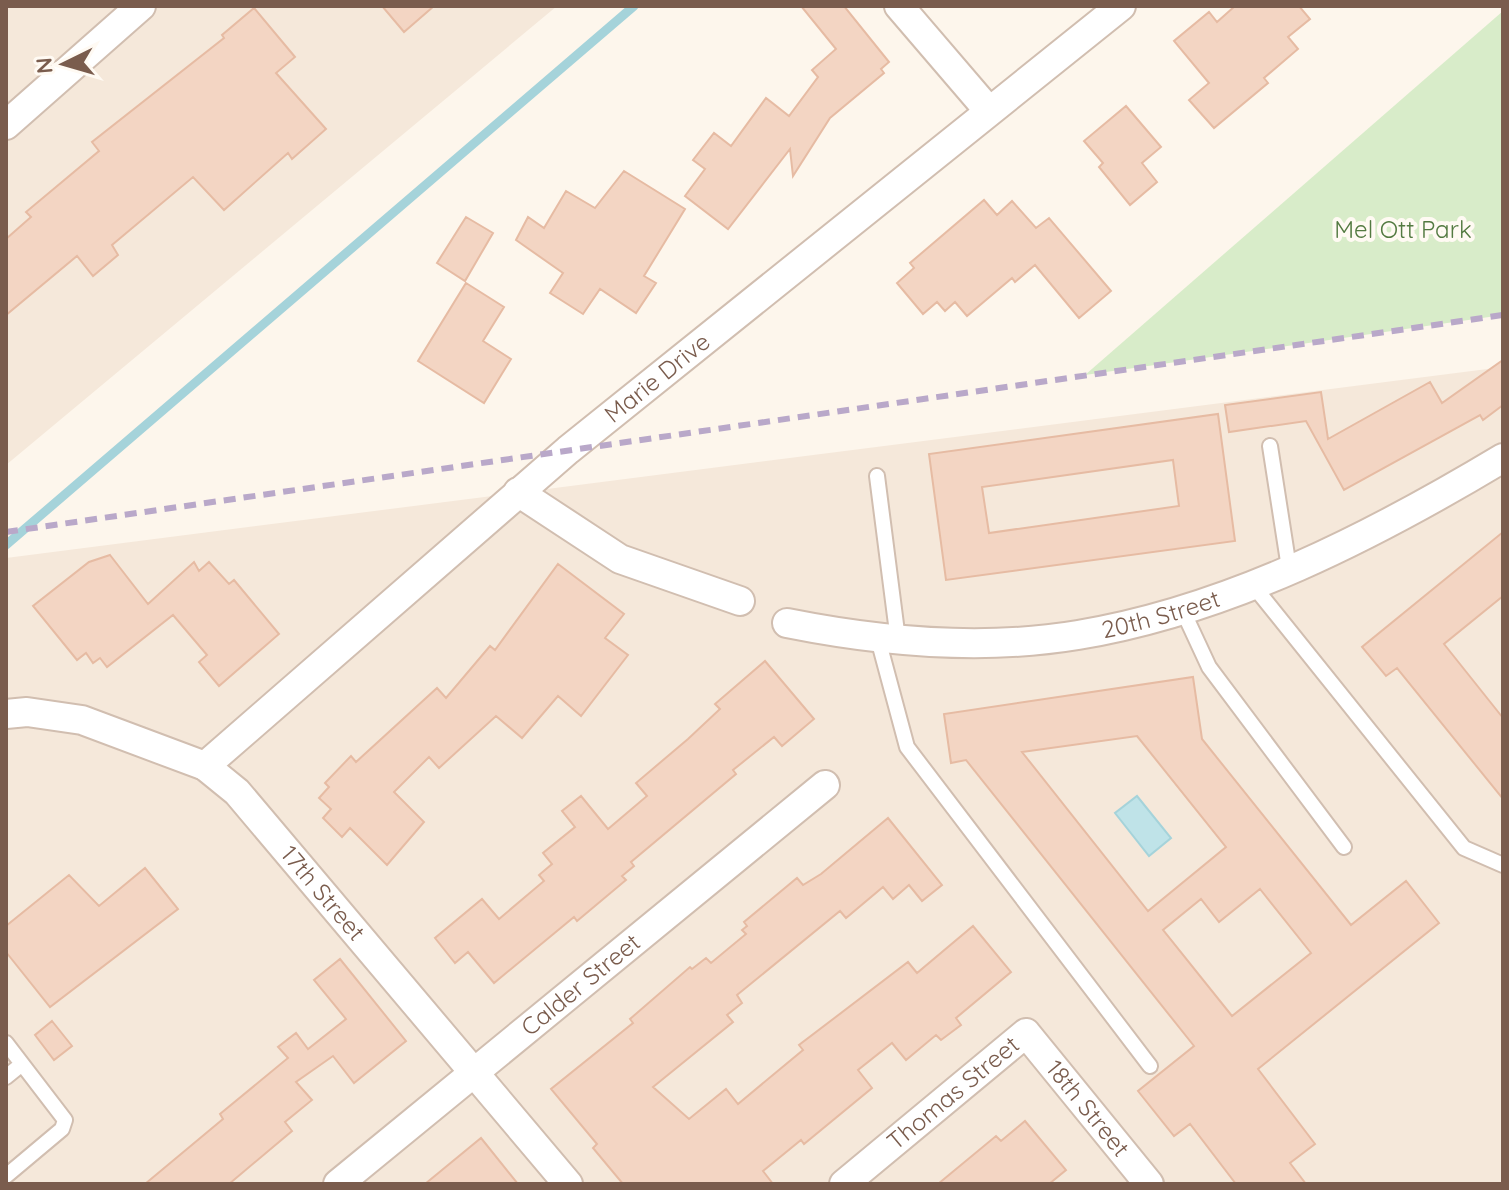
<svg xmlns="http://www.w3.org/2000/svg" width="1509" height="1190" font-family="Quicksand,sans-serif">
<rect width="100%" height="100%" fill="#fdf6ec"/>
<path fill="#f5e8da" d="M6 6H557L6 465Z
M1503 367V1184H6V558Z"/>
<path fill="#d8ecc9" d="M1503 11V315L1085 375Z"/>
<path fill="#bfe3e8" stroke="#a5d3da" stroke-width="2" d="M1137 796 1171 838 1149 856 1115 813Z"/>
<g fill="none" stroke-linecap="round" stroke-linejoin="round">
<path stroke="#a5d3da" stroke-width="9" d="M6 545 634 6"/>
</g>
<path fill="#f3d5c3" stroke="#e6bba3" stroke-width="2" fill-rule="evenodd" d="M382 6H434L404 32Z
M801 6H844L889 62 881 69 884 73 830 118 793 176 790 149 728 229 685 196 705 169 693 160 714 133 731 146 766 98 789 116 818 77 812 70 836 49Z
M1235 6H1299L1310 19 1288 37 1298 49 1264 78 1268 83 1214 128 1189 100 1209 83 1174 41 1209 12 1217 22Z
M254 8 295 57 276 73 326 129 292 159 288 153 224 210 193 177 112 245 118 255 93 276 77 256 6 315V239L31 217 26 212 99 151 92 142 224 38 222 35Z
M1126 106 1161 147 1142 163 1157 182 1130 205 1099 167 1103 163 1084 141Z
M624 171 685 209 644 276 656 283 636 313 600 289 583 314 550 293 563 273 516 240 528 217 544 228 566 191 595 208Z
M984 200 997 215 1012 201 1036 228 1049 218 1111 291 1079 318 1035 265 1015 282 1012 278 967 316 955 302 945 311 937 302 923 314 897 283 914 268 910 263Z
M466 217 493 233 465 281 437 263Z
M466 283 504 307 483 341 511 359 484 403 418 361Z
M1503 360V405L1483 420 1480 415 1344 490 1306 421 1229 432 1225 405 1321 392 1328 439 1430 382 1442 403Z
M1218 414 1235 541 946 580 929 454ZM1173 460 1179 506 989 533 982 487Z
M1503 532V596L1444 644 1503 718V799L1397 668 1386 676 1362 647Z
M110 555 148 604 194 562 199 571 209 562 229 584 234 580 279 634 219 686 199 662 207 655 173 615 107 667 100 658 93 663 86 653 77 660 33 606 89 562Z
M558 564 624 614 605 638 628 655 581 716 558 696 522 738 496 716 439 768 429 757 394 792 424 822 387 865 350 828 342 837 323 818 331 809 319 798 329 787 325 783 351 756 356 762 437 688 446 698 490 646 495 650Z
M765 661 814 719 782 746 774 737 733 770 736 774 631 862 634 866 622 876 626 880 577 921 574 917 494 983 468 952 455 963 435 938 482 899 499 919 544 881 539 875 552 864 543 853 575 827 562 811 581 796 608 829 647 796 636 783 688 739 720 709 715 704Z
M1193 677 1202 739 1351 925 1406 881 1439 923 1258 1069 1315 1144 1290 1163 1306 1184H1236L1190 1124 1174 1136 1138 1091 1194 1046 966 760 951 763 944 714ZM1137 736 1226 847 1148 911 1022 752ZM1260 889 1311 953 1232 1016 1163 930 1201 899 1219 922Z
M888 818 942 885 922 901 909 885 893 899 883 887 846 918 840 911 737 995 742 1003 727 1015 733 1022 653 1087 689 1119 726 1089 738 1104 803 1050 799 1045 908 962 917 973 973 926 1011 972 956 1018 961 1025 941 1040 936 1035 906 1060 892 1043 858 1070 872 1088 804 1144 801 1140 763 1171 773 1184H623L593 1148 597 1144 551 1089 633 1023 630 1019 690 967 692 969 706 958 711 963 746 934 742 930 747 926 744 922 797 878 803 885 821 874Z
M145 868 178 909 50 1007 6 952V926L69 875 99 906Z
M340 959 406 1041 354 1083 333 1056 296 1082 312 1100 285 1122 292 1131 229 1184H145L223 1119 220 1114 288 1058 278 1047 296 1033 308 1049 346 1019 314 980Z
M52 1021 72 1046 54 1060 35 1035Z
M1025 1121 1066 1170 1049 1184H938L996 1136 1001 1141Z
M481 1138 518 1184H425Z"/>
<g fill="none" stroke-linecap="round" stroke-linejoin="round">
<g stroke="#d1beb0" stroke-width="18">
<path id="lane" d="M1270 446 1289 568
M877 476 898 640
M1252 584 1464 848 1503 865
M1183 611 1209 667 1344 847
M878 639 907 747 1150 1066
M6 1043 65 1120 62 1129 6 1176
M6 1077 22 1064"/>
</g>
<g stroke="#d1beb0" stroke-width="32">
<g id="street">
<path d="M899 6 989 111"/>
<path d="M6 125 141 6"/>
<path d="M518 492 620 559 740 601"/>
<path id="s1" d="M787 623C882 642 982 651 1078 635 1229 610 1373 536 1503 458"/>
<path id="s2" d="M6 714 27 712 82 720 205 766 237 792 568 1184"/>
<path id="s3" d="M205 766 568 450 1121 6"/>
<path id="s4" d="M338 1184 825 785"/>
<path id="s5" d="M844 1184 1026 1033 1149 1184"/>
</g>
</g>
<use href="#lane" stroke="#fff" stroke-width="14"/>
<use href="#street" stroke="#fff" stroke-width="28"/>
<path stroke="#b9a8c9" stroke-width="6" stroke-dasharray="12 8" stroke-linecap="butt" d="M6 532 1503 315"/>
</g>
<g text-anchor="middle" stroke-width="8" stroke-linejoin="round" paint-order="stroke">
<g font-size="24" fill="#537a41" stroke="#fffaf3">
<text x="1403" y="238">Mel Ott Park</text>
</g>
<g font-size="24" fill="#7a5c4d" stroke="#fffaf3">
<text dy="8" stroke="none"><textPath href="#s3" startOffset="596">Marie Drive</textPath></text>
<text dy="8" stroke="none"><textPath href="#s1" startOffset="378">20th Street</textPath></text>
<text dy="8" stroke="none"><textPath href="#s2" startOffset="382">17th Street</textPath></text>
<text dy="8" stroke="none"><textPath href="#s4" startOffset="314">Calder Street</textPath></text>
<text dy="8" stroke="none"><textPath href="#s5" startOffset="142">Thomas Street</textPath></text>
<text dy="8" stroke="none"><textPath href="#s5" startOffset="334">18th Street</textPath></text>
</g>
</g>
<rect width="1509" height="1190" fill="none" stroke="#7a5c4d" stroke-width="16"/>
<g transform="translate(64 64) rotate(265)" stroke="#fffaf3" stroke-width="6" paint-order="stroke">
<path d="M0-6L14 30L0 20L-14 30Z" fill="#7a5c4d"/>
<text y="-12" font-size="22" font-weight="bold" text-anchor="middle" fill="#7a5c4d">N</text>
</g>
</svg>
